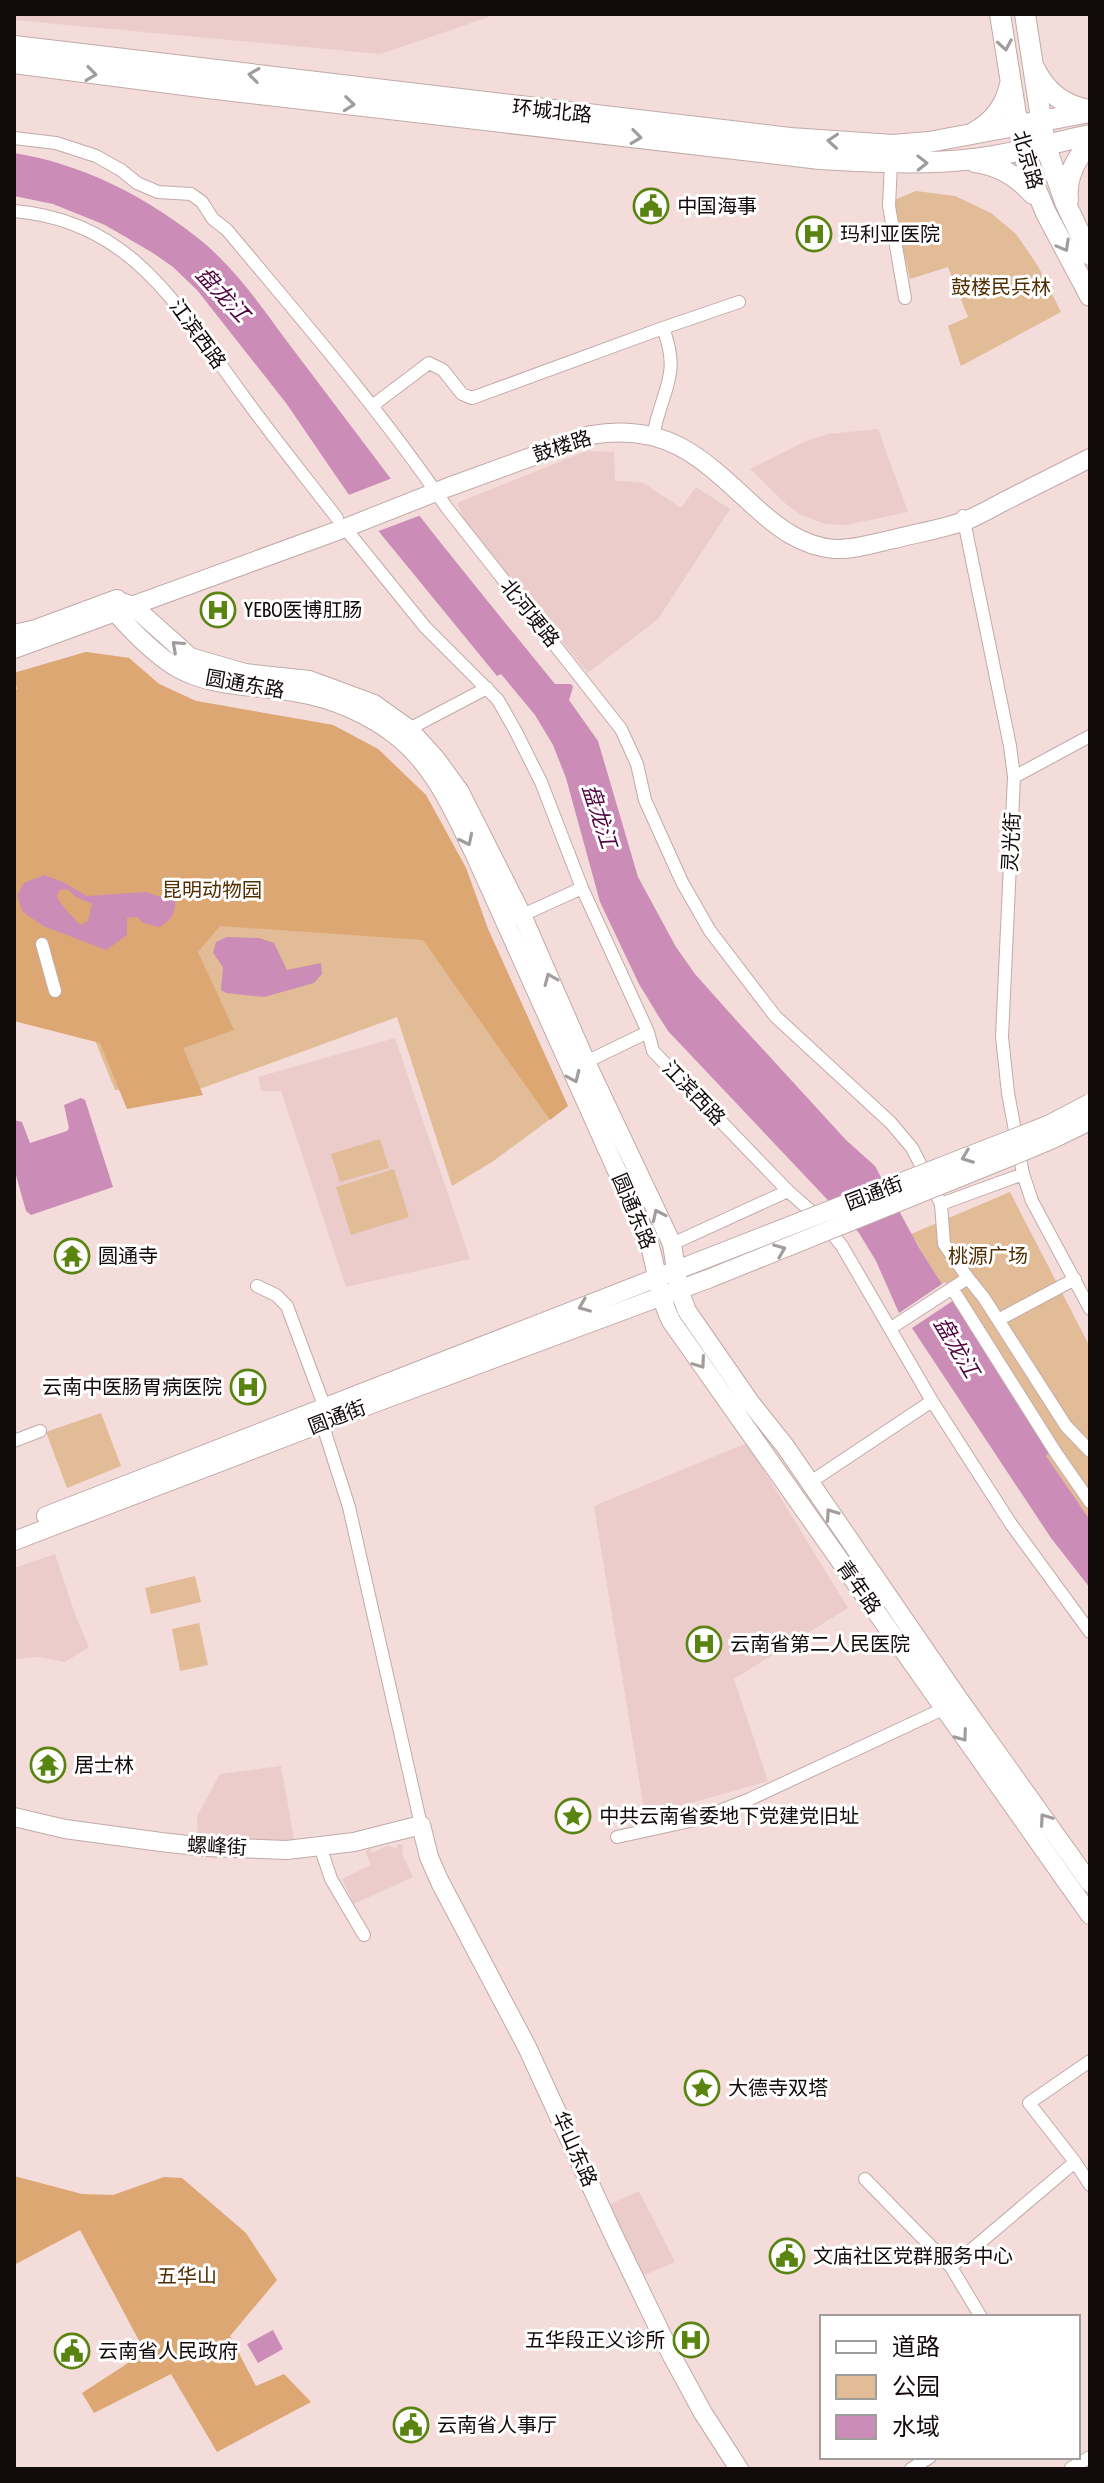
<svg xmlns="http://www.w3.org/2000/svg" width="1104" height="2483" font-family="'Asap Condensed','Noto Sans SC',sans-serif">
<rect width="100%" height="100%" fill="#f3dcda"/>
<path fill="#ecccca" d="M14 14H489V17L380 54 14 20Z
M878 429 908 512 846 525 825 524 801 515 786 504 750 469 804 442 828 434Z
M587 451 614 452 615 481 642 482 681 508 696 487 730 509 658 619 588 673 467 526 457 503Z
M395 1038 470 1259 346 1287 281 1091H261L258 1077Z
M747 1443 848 1608 734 1679 768 1781 645 1816 594 1506Z
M55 1554 75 1614 89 1647 65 1662 38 1657 14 1659V1568Z
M281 1766 295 1844H198L197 1816 220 1774Z
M398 1844 403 1845 402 1854 413 1877 354 1904 342 1879 371 1865 365 1851 370 1848 372 1853 387 1846 397 1848Z
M639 2191 675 2262 642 2276 608 2205Z"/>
<path fill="#e2bb97" d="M916 191 955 196 991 213 1016 234 1038 266 1061 312 961 366 948 326 968 317 948 267 910 279 892 201Z
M86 652 129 658 159 684 196 701 333 725 378 749 426 795 466 868 488 929 568 1106 492 1162 452 1186 397 1017 194 1091 115 1090 88 1023 14 691 17 689 14 673Z
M380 1139 389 1168 340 1182 331 1154Z
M394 1169 409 1217 351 1235 336 1187Z
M1010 1192 1090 1347V1520L1045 1456 1049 1454 956 1298 945 1282 942 1284 911 1234Z
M101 1413 121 1466 67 1488 46 1432Z
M195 1576 201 1602 151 1614 145 1588Z
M199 1623 208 1665 180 1671 172 1629Z"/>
<path fill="#dda773" d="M86 652 129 658 159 684 196 701 333 725 378 749 426 795 466 868 488 929 568 1106 550 1120 423 940 220 926 198 952 234 1030 183 1048 203 1095 127 1109 100 1043 14 1021V691L17 689 14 673Z
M14 2176 82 2194 113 2195 164 2177 182 2178 246 2233 277 2280 230 2336 256 2386 284 2374 311 2402 217 2452 171 2374 94 2413 82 2393 145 2352 80 2230 14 2265Z"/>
<path fill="#cb8db7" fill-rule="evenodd" d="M14 153C79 163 143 195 194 235 231 263 259 303 286 340 320 385 354 430 388 475 442 546 499 615 555 684H571L573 687 569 700 598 741 638 877 676 947 695 974 736 1020 846 1140 875 1166 918 1246 942 1284 899 1313 876 1261 859 1233 668 1031 656 1012 639 984 600 902 566 778 553 745 535 715 501 674 497 676 349 495 286 403 197 290 173 267 153 253 105 225 53 204 14 196Z
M44 875 63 882 87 896 145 892 175 901C176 914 170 921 159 927L143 923 137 917 127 918V935L106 950 43 926 23 912 17 896 24 883ZM67 889 76 897 92 904 88 921 80 925C73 917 60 905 57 896L60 890Z
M227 937 259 938 274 943 287 970 321 963 322 974 314 983 264 997 226 993 221 990 223 967 213 953 216 942Z
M81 1098 85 1100 113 1187 31 1215 26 1211 14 1168V1120L22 1122 30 1143 67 1131 69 1128 64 1105Z
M954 1300 1049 1453 1046 1456 1090 1520V1588L1051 1538 912 1328Z
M273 2330 283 2349 258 2363 247 2344Z"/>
<path fill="#f3dcda" d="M395 477 424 514 376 532 346 496Z"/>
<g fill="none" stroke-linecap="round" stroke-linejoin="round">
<g stroke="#c1aaa9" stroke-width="14">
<path id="street" d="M14 138 56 143 96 156 121 170 137 183 158 192 191 194 202 202 213 219 227 230C303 321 381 411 447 508L621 729 637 764 645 800 682 882 710 931 775 1016 891 1123 912 1148 941 1204
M891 163 889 206 905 298
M14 211C136 221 182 314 247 401 276 441 307 479 337 518
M663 328 739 302
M372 406 429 363 443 370 462 394 472 398 663 328C680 373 665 385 655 427
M963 516 1010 746 1014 777 1002 1037 1008 1093 1023 1174 1032 1201 1090 1309
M345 528 425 627 498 700 515 730 541 782 582 888 648 1032 653 1051 788 1191 822 1221 842 1246 932 1401 1011 1524 1090 1632
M409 729 487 688
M1014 777 1090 736
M516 918 582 888
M42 944 55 991
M586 1062 648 1032
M672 1244 788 1191
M968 1278 984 1298 1066 1426 1090 1451
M257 1286 276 1295 287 1306 325 1408
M952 1288 1056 1453 1090 1502
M998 1320 1075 1279
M891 1328 968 1278 944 1244 941 1204 1023 1174
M322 1423 349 1507 421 1825
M14 1441 40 1431
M809 1483 932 1401
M617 1837 699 1819 750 1799 943 1709
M320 1846 331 1879 364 1935
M1090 2061 1029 2103 1075 2162 1090 2185
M865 2179 951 2267 981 2317
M951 2267 1075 2162
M1071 2468 1090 2457
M911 2469 930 2457"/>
</g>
<g stroke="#c1aaa9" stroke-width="20">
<path id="secondary" d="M116 600V613C133 632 152 652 174 666 212 689 257 685 299 693 334 699 371 715 399 738 435 767 455 814 475 855L648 1240C657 1267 658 1295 671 1321L1090 1915
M116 600 133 606 190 657 245 673 309 680 374 704 409 729 436 759 460 792 522 915 586 1062 672 1244 679 1290 687 1311 750 1402 785 1446 958 1698 1090 1883
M14 634 36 629 117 599
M14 649 345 528 446 488 591 435C668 422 703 459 755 507 778 528 802 546 834 549 854 550 875 543 894 539 917 533 942 529 965 521 978 516 991 508 1003 502 1032 487 1061 473 1090 458
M46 1516 700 1261
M14 1541 369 1405 708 1279
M14 1817 65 1829 161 1842 205 1847 287 1850 354 1842 421 1825 429 1857 440 1882 527 2047 613 2234 672 2356 703 2413 739 2469"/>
</g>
<g stroke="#c1aaa9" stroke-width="22">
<path id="primary" d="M1000 14 1018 127 1028 170 1046 213 1090 296
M1025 14 1045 144 1065 202 1090 255
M14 46 790 138 893 145 929 142 1090 112
M14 63 208 88 820 159C871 162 922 165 974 159 1013 154 1052 143 1090 135
M1035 69C1046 92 1064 106 1090 110
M973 133C993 122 1005 107 1010 84
M975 162C999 165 1017 176 1033 194
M1068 200C1066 178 1074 160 1090 144"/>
</g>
<use href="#street" stroke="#fff" stroke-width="12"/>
<use href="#secondary" stroke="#fff" stroke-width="18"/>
<use href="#primary" stroke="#fff" stroke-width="20"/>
<g stroke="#c1aaa9" stroke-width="20" stroke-linecap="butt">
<path id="secondary-bridge" d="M700 1261 1007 1141 1050 1124 1090 1103
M708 1279 1010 1157 1053 1139 1090 1121"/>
</g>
<use href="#secondary-bridge" stroke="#fff" stroke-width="18"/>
</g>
<defs><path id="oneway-chevron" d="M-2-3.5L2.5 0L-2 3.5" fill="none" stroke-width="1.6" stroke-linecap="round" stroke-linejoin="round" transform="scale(2)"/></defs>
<g stroke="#a19d9d">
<use href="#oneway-chevron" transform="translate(1005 45) rotate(80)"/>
<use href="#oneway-chevron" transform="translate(91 74) rotate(8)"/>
<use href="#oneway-chevron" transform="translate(254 75) rotate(-173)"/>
<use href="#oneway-chevron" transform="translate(349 104) rotate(6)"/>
<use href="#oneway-chevron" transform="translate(636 137) rotate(7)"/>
<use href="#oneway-chevron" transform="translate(833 141) rotate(-176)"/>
<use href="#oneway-chevron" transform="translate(922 163) rotate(-1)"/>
<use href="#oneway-chevron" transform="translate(1064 246) rotate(61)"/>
<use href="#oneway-chevron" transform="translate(177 646) rotate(-138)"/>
<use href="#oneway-chevron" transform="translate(467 840) rotate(64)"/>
<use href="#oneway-chevron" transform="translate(550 979) rotate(-113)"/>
<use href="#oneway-chevron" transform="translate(574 1077) rotate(66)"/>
<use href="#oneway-chevron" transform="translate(967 1157) rotate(159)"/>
<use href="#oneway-chevron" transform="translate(658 1215) rotate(-115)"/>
<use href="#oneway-chevron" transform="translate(780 1250) rotate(-22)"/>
<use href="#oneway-chevron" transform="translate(584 1306) rotate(158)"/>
<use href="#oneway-chevron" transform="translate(700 1363) rotate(55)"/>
<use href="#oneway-chevron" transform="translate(831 1514) rotate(-125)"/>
<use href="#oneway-chevron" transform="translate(962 1736) rotate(54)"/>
<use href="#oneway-chevron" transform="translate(1045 1819) rotate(-125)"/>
</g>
<defs>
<g id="civic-ring" transform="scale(1.8)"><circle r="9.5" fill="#fff" stroke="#59840f" stroke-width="1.5"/><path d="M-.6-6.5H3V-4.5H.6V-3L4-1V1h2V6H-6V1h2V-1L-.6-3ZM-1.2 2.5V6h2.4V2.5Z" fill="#59840f"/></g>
<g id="hospital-ring" transform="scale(1.8)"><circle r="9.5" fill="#fff" stroke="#59840f" stroke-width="1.5"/><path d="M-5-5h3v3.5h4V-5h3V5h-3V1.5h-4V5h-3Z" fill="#59840f"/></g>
<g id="temple-ring" transform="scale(1.8)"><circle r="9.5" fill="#fff" stroke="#59840f" stroke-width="1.5"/><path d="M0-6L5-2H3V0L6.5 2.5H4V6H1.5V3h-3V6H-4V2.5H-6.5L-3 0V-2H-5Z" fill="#59840f"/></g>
<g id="sight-ring" transform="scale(1.8)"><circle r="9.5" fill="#fff" stroke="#59840f" stroke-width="1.5"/><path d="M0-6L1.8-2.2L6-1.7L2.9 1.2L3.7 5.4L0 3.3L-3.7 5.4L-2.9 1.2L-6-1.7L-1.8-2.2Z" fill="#59840f"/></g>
</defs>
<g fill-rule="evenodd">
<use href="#civic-ring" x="651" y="206"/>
<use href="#hospital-ring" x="814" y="234"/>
<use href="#hospital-ring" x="218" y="610"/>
<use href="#temple-ring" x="72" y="1256"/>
<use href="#hospital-ring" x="248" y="1387"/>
<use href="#hospital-ring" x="704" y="1644"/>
<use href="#temple-ring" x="48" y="1765"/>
<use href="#sight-ring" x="573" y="1816"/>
<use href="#sight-ring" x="702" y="2088"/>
<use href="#civic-ring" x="787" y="2256"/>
<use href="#hospital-ring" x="691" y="2340"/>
<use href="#civic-ring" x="72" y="2351"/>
<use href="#civic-ring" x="411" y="2425"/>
</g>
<g text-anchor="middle" stroke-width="6" stroke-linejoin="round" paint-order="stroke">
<g font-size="20" fill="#130b0b" stroke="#fff">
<text transform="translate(552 111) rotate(6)" y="7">环城北路</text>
<text transform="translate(1028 160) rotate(74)" y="7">北京路</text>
<text transform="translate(198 334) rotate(54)" y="7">江滨西路</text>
<text transform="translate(562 446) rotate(-18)" y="7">鼓楼路</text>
<text transform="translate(530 613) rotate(51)" y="7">北河埂路</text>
<text transform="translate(245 684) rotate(10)" y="7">圆通东路</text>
<text transform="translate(1011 842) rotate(-87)" y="7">灵光街</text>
<text transform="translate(694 1093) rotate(46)" y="7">江滨西路</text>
<text transform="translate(874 1193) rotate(-21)" y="7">园通街</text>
<text transform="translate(634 1211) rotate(67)" y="7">圆通东路</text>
<text transform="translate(337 1417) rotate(-21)" y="7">圆通街</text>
<text transform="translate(859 1587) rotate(55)" y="7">青年路</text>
<text transform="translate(217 1846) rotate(3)" y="7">螺峰街</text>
<text transform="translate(575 2149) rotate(66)" y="7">华山东路</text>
</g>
<g font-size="20" fill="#130b0b" stroke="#fff" text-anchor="start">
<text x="677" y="213">中国海事</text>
<text x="840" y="241">玛利亚医院</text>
<text x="244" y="617">YEBO医博肛肠</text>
<text x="98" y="1263">圆通寺</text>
<text x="222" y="1394" text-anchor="end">云南中医肠胃病医院</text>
<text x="730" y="1651">云南省第二人民医院</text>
<text x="74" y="1772">居士林</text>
<text x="599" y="1823">中共云南省委地下党建党旧址</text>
<text x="728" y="2095">大德寺双塔</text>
<text x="813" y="2263">文庙社区党群服务中心</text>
<text x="665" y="2347" text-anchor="end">五华段正义诊所</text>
<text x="98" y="2358">云南省人民政府</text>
<text x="437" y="2432">云南省人事厅</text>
</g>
<g font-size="20" fill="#522f03" stroke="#fff">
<text x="1001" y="294">鼓楼民兵林</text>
<text x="212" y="897">昆明动物园</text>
<text x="988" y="1263">桃源广场</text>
<text x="187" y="2283">五华山</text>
</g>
<g font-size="22" font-style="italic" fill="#510541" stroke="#fff">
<text transform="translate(223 294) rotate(47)" y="8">盘龙江</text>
<text transform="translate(600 816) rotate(72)" y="8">盘龙江</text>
<text transform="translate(957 1347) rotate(59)" y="8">盘龙江</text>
</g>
</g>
<rect width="1104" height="2483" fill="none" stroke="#130b0b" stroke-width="32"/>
<rect x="820" y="2315" width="260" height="144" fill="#ffffff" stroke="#a19d9d" stroke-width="2"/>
<rect x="836" y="2341" width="40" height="12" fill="#ffffff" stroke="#a19d9d" stroke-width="2"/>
<text x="892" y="2355" font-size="24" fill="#130b0b">道路</text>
<rect x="836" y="2375" width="40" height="24" fill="#e2bb97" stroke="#a19d9d" stroke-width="2"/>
<text x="892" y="2395" font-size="24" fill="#130b0b">公园</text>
<rect x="836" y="2415" width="40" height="24" fill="#cb8db7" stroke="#a19d9d" stroke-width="2"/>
<text x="892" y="2435" font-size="24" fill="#130b0b">水域</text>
</svg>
